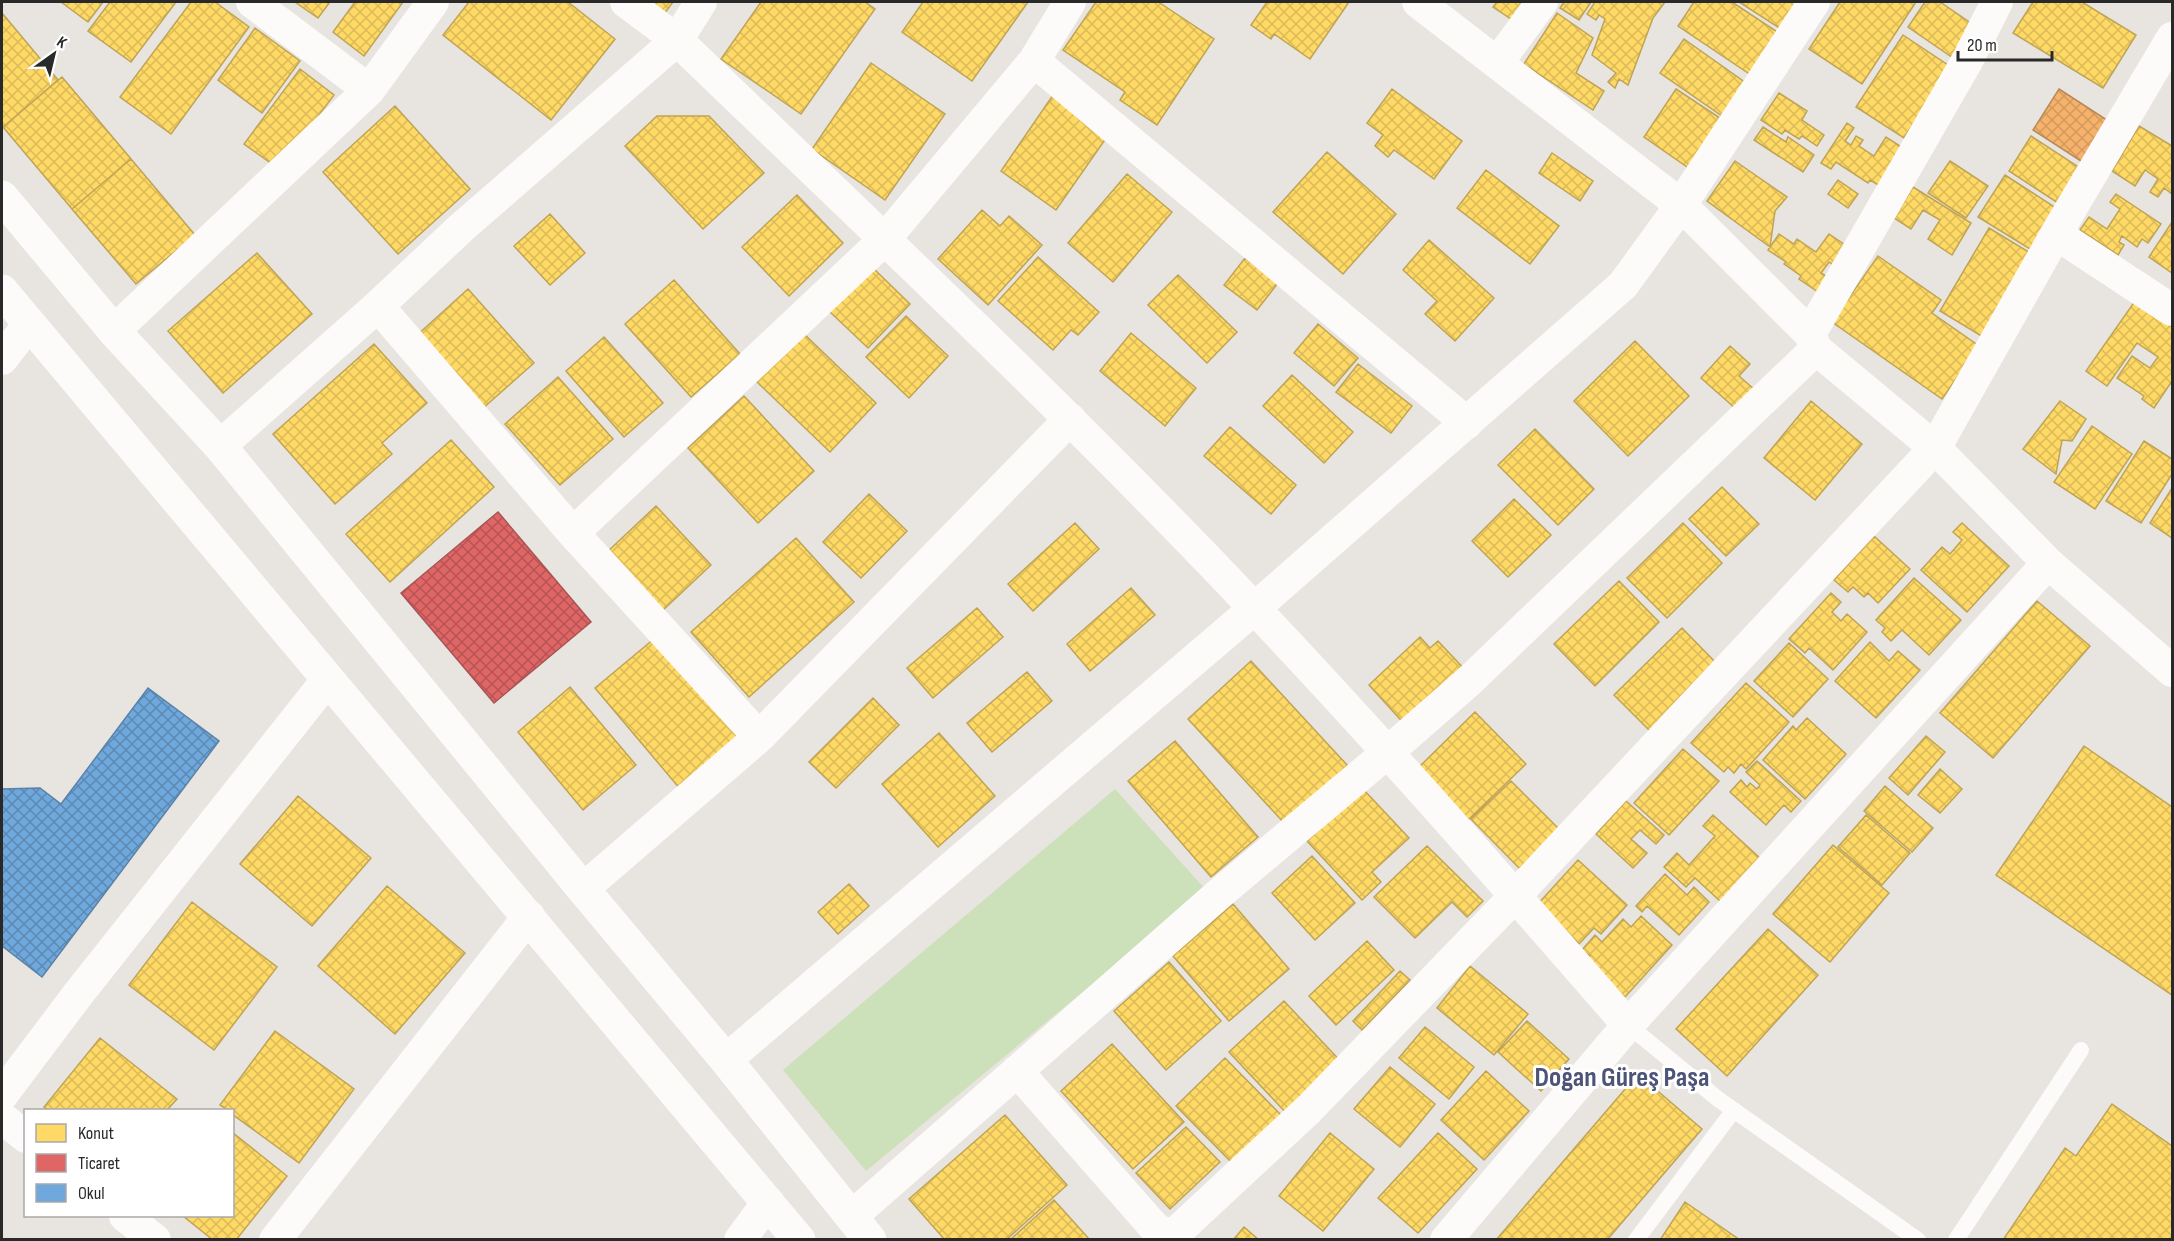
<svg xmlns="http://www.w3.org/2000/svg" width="2174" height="1241" font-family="'Sofia Sans Condensed',sans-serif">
<defs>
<pattern id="homes-cross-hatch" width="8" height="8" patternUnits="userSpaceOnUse" patternTransform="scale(1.5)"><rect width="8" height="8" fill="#ffd966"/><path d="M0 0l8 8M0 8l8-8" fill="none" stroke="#dbba58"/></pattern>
<pattern id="shops-cross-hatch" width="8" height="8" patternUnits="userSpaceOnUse" patternTransform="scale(1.5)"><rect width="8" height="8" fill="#e06666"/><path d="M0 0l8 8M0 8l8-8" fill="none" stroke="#b65454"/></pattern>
<pattern id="schools-cross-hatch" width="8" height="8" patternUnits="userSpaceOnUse" patternTransform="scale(1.5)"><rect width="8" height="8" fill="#6fa8dc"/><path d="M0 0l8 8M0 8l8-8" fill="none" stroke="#5b89b2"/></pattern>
<pattern id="health-cross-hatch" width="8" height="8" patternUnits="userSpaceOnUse" patternTransform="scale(1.5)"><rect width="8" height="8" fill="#f6b26b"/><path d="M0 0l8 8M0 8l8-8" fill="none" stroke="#d3995d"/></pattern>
</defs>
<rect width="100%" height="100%" fill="#e8e4e0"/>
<path fill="#cce1ba" d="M1115 789 1206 890 866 1171 783 1070Z"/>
<path fill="url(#homes-cross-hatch)" stroke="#bfa454" stroke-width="1.5" d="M61 2H103L88 22Z
M110 2H176L131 62 88 31Z
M191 2H215L249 27 171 134 120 97Z
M295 2H330L318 18Z
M355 2H403L364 56 333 32Z
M469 2H568L615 39 551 120 443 35Z
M646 2H673L664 14Z
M761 2H865L875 9 801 114 721 59Z
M923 2H1028L972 81 902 32Z
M1096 2H1161L1160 3 1214 39 1157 125 1120 100 1125 92 1063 50Z
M1267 2H1349L1310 59 1274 34 1271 39 1251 25Z
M1497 2H1527L1514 21 1493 7Z
M1564 2H1591L1579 20 1560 8Z
M1595 2H1665L1653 18 1628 85 1619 79 1615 88 1608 82 1616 73 1592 55 1605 19 1599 15 1596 20 1587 14Z
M1694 2H1732L1779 33 1751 75 1678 26Z
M1739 2H1800L1781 29Z
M1840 2H1916L1862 84 1809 49Z
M1925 2H1940L1978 28 1956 60 1908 27Z
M2033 2H2082L2136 35 2103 88 2013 33Z
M2 13 58 80 3 127 2 125Z
M1557 13 1593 38 1576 73 1604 91 1593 110 1524 64Z
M255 28 300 61 262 113 218 80Z
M1903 35 1951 67 1904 138 1856 107Z
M1684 39 1746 83 1722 116 1660 73Z
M871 63 945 114 885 200 812 149Z
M300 69 334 95 279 169 244 144Z
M62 77 131 159 72 209 3 127Z
M1392 89 1462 141 1434 179 1394 150 1388 157 1375 146 1383 135 1367 123Z
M1676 89 1723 120 1690 169 1644 137Z
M1779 93 1807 111 1802 120 1824 135 1817 146 1802 136 1799 139 1785 130 1782 134 1761 120Z
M1053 95 1109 134 1056 210 1001 171Z
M395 106 470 189 398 254 323 172Z
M657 116H709L764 173 703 229 625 146Z
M1847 123 1854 128 1845 141 1851 145 1856 136 1863 140 1859 146 1874 156 1886 137 1903 148 1880 186 1870 180 1868 183 1836 162 1831 169 1821 163Z
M2139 126 2172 146V194L2164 188 2158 197 2150 192 2158 179 2145 170 2135 186 2112 171Z
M1763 127 1786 142 1788 137 1814 155 1803 172 1754 140Z
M2031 136 2080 168 2058 203 2009 171Z
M1327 152 1396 214 1343 274 1273 212Z
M1552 153 1593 181 1580 201 1539 173Z
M131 159 195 235 136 284 72 209Z
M1735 161 1787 197 1775 211 1770 247 1707 201Z
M1950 161 1988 186 1966 218 1928 193Z
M1486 170 1559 226 1530 264 1457 208Z
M1127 174 1172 212 1113 282 1068 243Z
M2005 175 2056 208 2030 249 1978 217Z
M1838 180 1858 194 1848 208 1828 194Z
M1913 187 1971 223 1952 255 1928 239 1940 220 1923 210 1911 229 1894 218Z
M2116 194 2161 224 2148 243 2142 239 2137 247 2122 236 2119 242 2124 245 2118 255 2080 230 2089 217 2107 229 2120 209 2110 202Z
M797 195 843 243 789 296 742 247Z
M982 210 1000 226 1009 216 1042 245 988 305 938 259Z
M550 214 585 253 550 285 514 246Z
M2172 222V273L2149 257Z
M1989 228 2032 254 1983 337 1940 311Z
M1779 234 1794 244 1797 239 1816 252 1829 234 1851 249 1838 268 1829 262 1821 273 1834 281 1824 296 1799 279 1801 276 1784 264 1786 262 1768 250Z
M1429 240 1494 298 1455 341 1425 314 1437 301 1403 270Z
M257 253 312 314 223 393 168 331Z
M1878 256 1941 300 1932 313 1979 346 1942 399 1832 322Z
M1038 257 1099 312 1078 335 1071 330 1053 350 998 301Z
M1245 258 1278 283 1257 310 1224 285Z
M871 266 910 304 868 348 829 311Z
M1178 275 1237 332 1207 363 1148 305Z
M674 280 740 354 691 397 625 324Z
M468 289 534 363 481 410 415 337Z
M2135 301 2172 327V381L2154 408 2142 399 2144 396 2117 378 2132 356 2150 368 2158 357 2137 343 2107 386 2086 371Z
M906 316 948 356 909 398 866 357Z
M1318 324 1358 358 1334 386 1294 353Z
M803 333 876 403 830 452 756 381Z
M1131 333 1196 388 1165 426 1100 371Z
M604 337 663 403 624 437 566 371Z
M1635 341 1689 396 1628 456 1574 401Z
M374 344 427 403 382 443 392 454 335 504 273 434Z
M1730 346 1750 364 1739 376 1763 397 1745 417 1701 378Z
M1358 364 1412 406 1391 433 1336 392Z
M1292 375 1353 432 1324 463 1263 406Z
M558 377 613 439 560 485 505 424Z
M744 396 814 471 758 523 688 448Z
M1811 401 1862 444 1815 500 1764 458Z
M2060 401 2086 419 2072 441 2062 440 2056 474 2023 449Z
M2092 426 2132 454 2095 509 2054 482Z
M1230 427 1296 485 1271 514 1204 456Z
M1535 429 1594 489 1558 525 1498 465Z
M451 440 494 487 390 582 346 534Z
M2144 441 2172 459V474L2141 523 2106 501Z
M1722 487 1759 524 1726 556 1689 519Z
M2172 488V538L2150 523Z
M869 494 907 531 861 578 823 542Z
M1514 499 1551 535 1508 577 1472 541Z
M656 506 711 565 660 613 605 554Z
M1075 523 1099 549 1033 611 1008 584Z
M1683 523 1722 563 1667 618 1627 578Z
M1962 523 2009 566 1967 612 1921 570 1942 547 1950 554 1962 540 1953 532Z
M1874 536 1910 569 1878 603 1868 593 1864 597 1853 587 1848 592 1834 580Z
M796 538 854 602 749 697 691 632Z
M1914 578 1961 620 1929 655 1902 630 1891 641 1882 632 1885 628 1876 620Z
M1619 581 1659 622 1595 686 1554 644Z
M1131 588 1155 615 1090 671 1067 644Z
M1831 593 1841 602 1832 612 1841 621 1847 614 1867 632 1833 670 1809 648 1805 653 1789 639Z
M2037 601 2090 646 1993 758 1940 713Z
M977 608 1003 637 933 698 907 668Z
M1682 628 1722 669 1655 736 1614 695Z
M1420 637 1430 648 1438 641 1468 673 1408 728 1369 685Z
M655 638 741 740 681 790 595 688Z
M1870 642 1889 661 1898 651 1920 670 1876 718 1835 681Z
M1789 643 1828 679 1793 717 1754 681Z
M1251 661 1348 766 1285 824 1188 719Z
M1027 672 1052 701 992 752 967 723Z
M1746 683 1789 722 1746 769 1741 764 1734 773 1728 767 1724 772 1691 743Z
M570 687 636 765 583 810 518 732Z
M873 698 899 725 836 788 809 762Z
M1475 712 1526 764 1467 821 1416 770Z
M1807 718 1846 754 1805 799 1763 760 1793 726 1796 730Z
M939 733 995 796 938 847 882 784Z
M1926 736 1945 752 1908 795 1889 778Z
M1175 741 1258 837 1211 877 1128 781Z
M2084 746 2172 807V995L1996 875Z
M1683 749 1719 781 1669 835 1634 803Z
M1757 761 1801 801 1791 812 1784 805 1766 825 1730 792 1741 780 1747 787 1750 783 1757 789 1760 785 1746 772Z
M1940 769 1962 789 1940 813 1918 795Z
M1511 781 1561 831 1521 870 1471 819Z
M1885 786 1933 828 1912 852 1864 811Z
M1363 789 1409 838 1372 872 1381 882 1362 900 1307 841Z
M298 796 371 858 312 926 240 864Z
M1626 801 1664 835 1656 844 1640 830 1631 839 1647 853 1633 868 1596 834Z
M1713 815 1760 858 1721 902 1695 878 1686 887 1664 867 1677 853 1689 865 1715 836 1703 826Z
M1866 815 1910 853 1882 885 1838 847Z
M1833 845 1889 893 1830 962 1773 914Z
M1427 846 1483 901 1467 917 1452 902 1415 938 1374 897Z
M1312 856 1355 903 1315 940 1272 893Z
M1578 860 1627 905 1601 934 1594 928 1579 944 1537 905Z
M1665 874 1687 895 1694 887 1709 902 1679 935 1647 906 1642 912 1636 906Z
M849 884 869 906 838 934 818 912Z
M387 886 465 953 395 1034 318 966Z
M192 902 277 967 214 1050 129 985Z
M1233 904 1289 969 1229 1021 1173 956Z
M1641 916 1672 945 1625 997 1586 961 1590 956 1582 950 1595 935 1602 942 1623 919 1631 927Z
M1768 929 1818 975 1727 1076 1676 1029Z
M1367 941 1394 970 1336 1025 1309 996Z
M1169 962 1221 1021 1166 1070 1114 1011Z
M1470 966 1528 1014 1494 1055 1437 1008Z
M1400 971 1410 980 1362 1030 1353 1021Z
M1284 1001 1344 1065 1289 1116 1229 1052Z
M1527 1021 1569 1059 1541 1091 1498 1052Z
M1425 1027 1474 1067 1449 1099 1399 1058Z
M275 1031 354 1089 299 1163 232 1114V1110H228L220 1105Z
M100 1038 177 1099 167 1110H48L44 1107Z
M1112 1044 1184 1122 1133 1169 1061 1091Z
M1225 1058 1283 1117 1234 1165 1176 1106Z
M1390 1067 1435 1104 1400 1147 1354 1109Z
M1486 1071 1529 1111 1484 1160 1441 1120Z
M1638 1074 1702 1129 1607 1240H1496Z
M2112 1104 2172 1146V1240H2003L2065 1148 2076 1156Z
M1005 1115 1067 1185 1006 1240H945L909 1199Z
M1186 1127 1220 1162 1170 1209 1136 1173Z
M232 1132 287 1176 236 1240H213L183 1216H232Z
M1330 1133 1374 1169 1323 1231 1279 1196Z
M1438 1133 1477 1169 1418 1233 1378 1198Z
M1054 1200 1090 1240H1010Z
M1685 1202 1740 1240H1660Z
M1244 1227 1259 1240H1233Z"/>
<path fill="url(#shops-cross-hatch)" stroke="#a95454" stroke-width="1.5" d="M498 512 591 622 494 703 401 593Z"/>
<path fill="url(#schools-cross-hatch)" stroke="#5a82a6" stroke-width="1.5" d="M148 688 219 741 42 977 2 946V789L40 788 61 804Z"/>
<path fill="url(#health-cross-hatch)" stroke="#b88957" stroke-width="1.5" d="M2059 89 2113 124 2087 165 2033 130Z"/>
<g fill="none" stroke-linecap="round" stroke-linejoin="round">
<path stroke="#fcfbfa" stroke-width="16" d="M1628 1025 1718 1099 1918 1240
M1636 1240 1734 1110
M1956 1240 2081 1050"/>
<path stroke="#fcfbfa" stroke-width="32" d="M252 2 369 90
M626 2 677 40C872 228 1070 413 1256 610 1384 745 1506 885 1628 1025
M1418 2 1681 205 1810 334 1816 349 1935 448 2048 563 2172 671
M1034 61 1467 423
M1498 62 1542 2
M2056 234 2172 310
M378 306 573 533 759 737 1070 419
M114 331 369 90 433 2
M1810 334 1967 61 1997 2
M2 359 29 324
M220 446 378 306 461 228 677 40 701 2
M573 533 884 240 1034 61 1070 2
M583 889 759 737
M726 1060 1255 608 1623 285 1681 205 1814 2
M1017 1071 1154 1227 1167 1236 1179 1230 1309 1109 1515 896 1935 448 2056 234 2172 38
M2 1095 79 993 328 679
M2 1118 26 1137
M125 1216 155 1240
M851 1217 1219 894 1388 752 1468 682 1816 349
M275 1240 529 916
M740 1240 768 1202
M1446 1240 1628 1025 2048 563"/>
<path stroke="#fcfbfa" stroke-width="33" d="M2 197 114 331 220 446 583 889 726 1060 870 1240
M2 291 799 1240"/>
</g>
<g text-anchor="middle" stroke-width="6" stroke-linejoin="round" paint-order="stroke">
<g font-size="28" font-weight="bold" fill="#4c5578" stroke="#fff">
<text x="1622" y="1086">Doğan Güreş Paşa</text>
</g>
</g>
<rect width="2174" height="1241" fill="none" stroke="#292929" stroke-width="6"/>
<rect x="24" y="1109" width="210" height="108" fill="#ffffff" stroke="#a9a9a9" stroke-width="1.5"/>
<rect x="36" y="1124" width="30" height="18" fill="#ffd966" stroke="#a9a9a9" stroke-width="1.5"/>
<text x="78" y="1139" font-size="18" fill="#292929">Konut</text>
<rect x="36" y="1154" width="30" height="18" fill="#e06666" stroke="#a9a9a9" stroke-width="1.5"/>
<text x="78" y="1169" font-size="18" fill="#292929">Ticaret</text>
<rect x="36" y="1184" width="30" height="18" fill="#6fa8dc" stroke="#a9a9a9" stroke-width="1.5"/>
<text x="78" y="1199" font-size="18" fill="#292929">Okul</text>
<g transform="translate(54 54) rotate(34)" stroke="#ffffff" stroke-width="4.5" paint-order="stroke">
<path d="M0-4.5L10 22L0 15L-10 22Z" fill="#292929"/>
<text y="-9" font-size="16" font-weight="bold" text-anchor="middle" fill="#292929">K</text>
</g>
<path d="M1958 51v9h94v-9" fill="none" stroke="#292929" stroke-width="3"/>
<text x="1967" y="51" font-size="18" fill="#292929" stroke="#ffffff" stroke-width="4.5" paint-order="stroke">20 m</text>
</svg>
